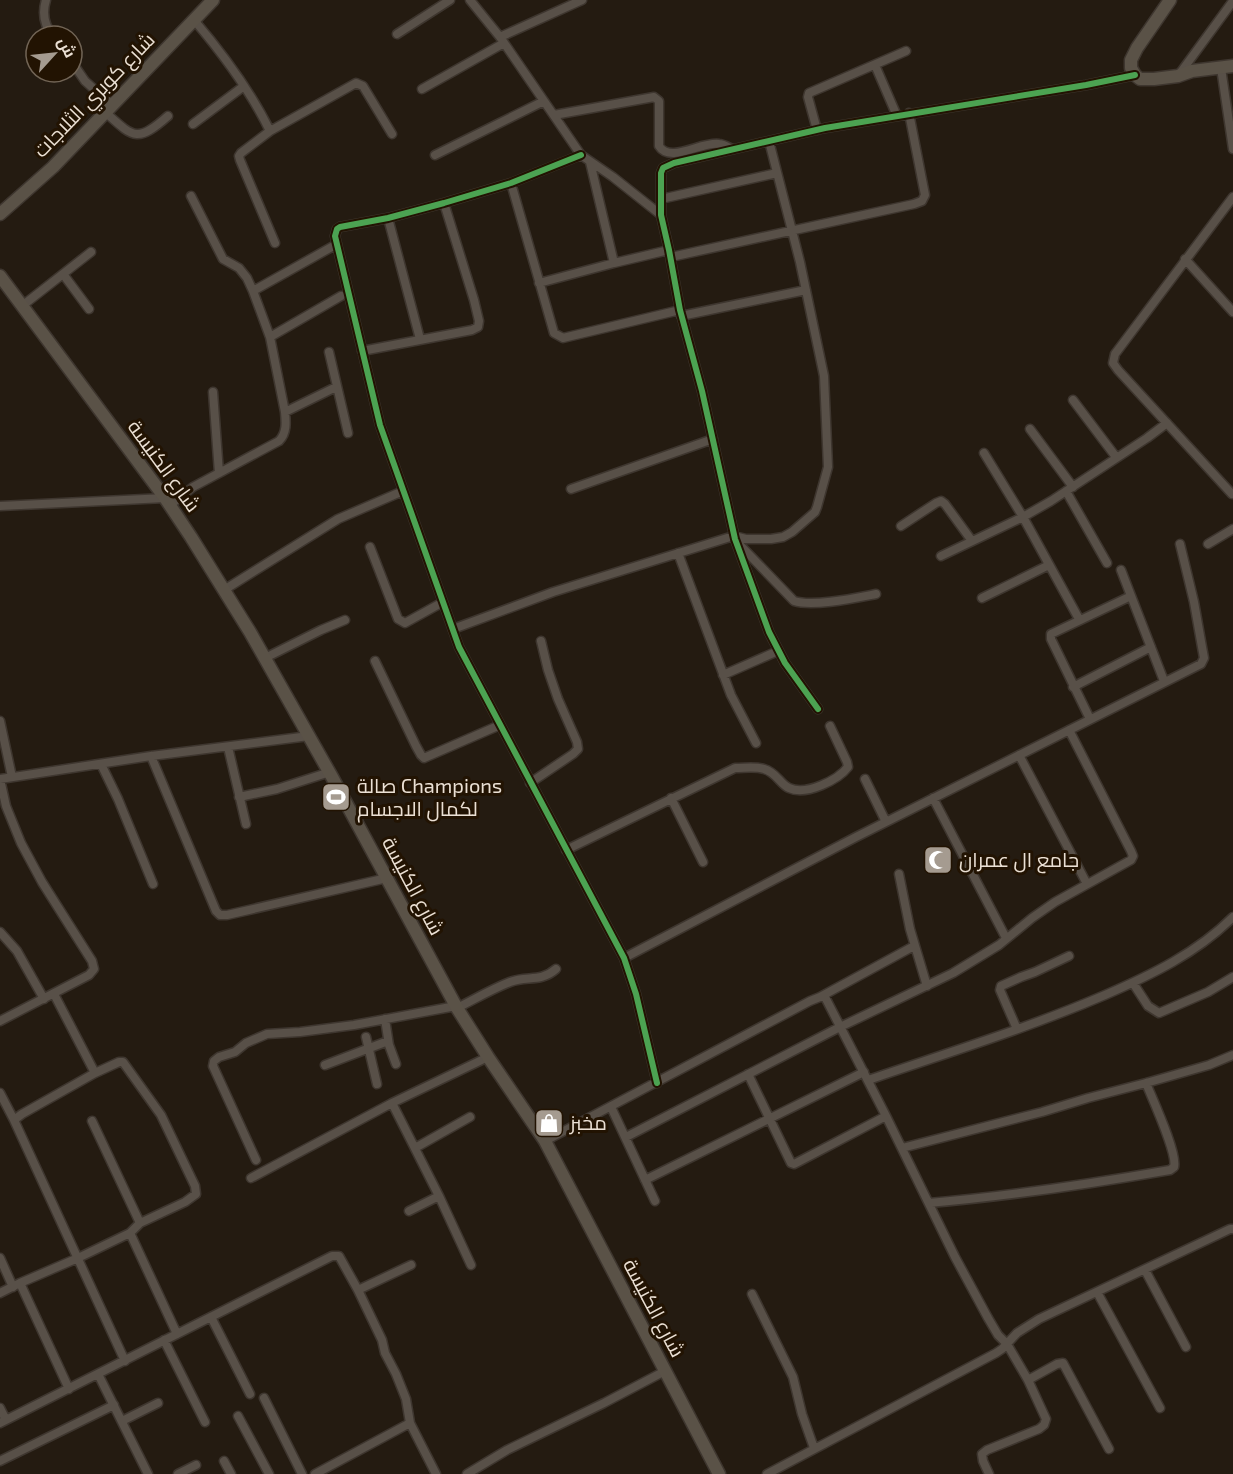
<svg xmlns="http://www.w3.org/2000/svg" width="1233" height="1474" font-family="'Exo 2',Cairo,sans-serif">
<rect width="100%" height="100%" fill="#241b11"/>
<g fill="none" stroke-linecap="round" stroke-linejoin="round">
<g stroke="#3e362f" stroke-width="11">
<path id="street" d="M46 0C42 13 44 25 53 36
M470 0 500 37 581 155 613 177 661 215
M194 20C223 54 250 90 270 131
M397 34 450 0
M500 37 582 0
M72 62 85 81 112 105
M875 65 897 116
M1221 68 1233 149
M1178 76 1233 1
M422 89 504 43
M105 112C134 138 137 143 168 116
M554 115 654 97 659 101V146C670 164 702 141 719 144 723 144 728 147 732 149
M193 124 244 86
M817 130 808 97 809 93 906 51
M435 155 544 101
M581 155 511 183 444 203 388 218 340 227 337 229 335 236 380 425 459 647 624 958 636 994 657 1083
M590 162 614 263
M511 183 554 333 563 338 680 310
M661 199 777 173
M388 218 420 339
M275 243 240 160 239 156 241 153 270 131 356 83 363 86 392 134
M671 257 914 204 922 201 925 195 909 113
M1185 259 1233 312
M63 274 89 309
M539 283 614 263 669 250
M253 291 337 244
M22 306 91 252
M681 316 806 290
M270 337 341 296
M362 351 472 330 478 327 479 321 474 300 444 203
M329 352 348 433
M213 392 219 473
M1073 400 1116 457
M285 412 336 387
M1030 429 1073 487
M984 453 1023 517 1079 619
M571 489 713 439
M1066 491 1107 563
M1232 494 1118 370 1113 363 1115 354 1233 197
M170 505 193 487 279 441C287 433 286 422 285 412L270 337 253 291 247 278 239 268 223 259 191 196
M0 506 165 498
M901 526 936 503 941 501 945 504 972 541
M737 542 794 601C813 607 855 598 876 594
M1208 544 1233 529
M370 547 398 619 405 623 443 602
M678 553 731 695 756 743
M941 556 1023 517 1051 501 1147 438 1167 423
M1121 570 1164 681
M224 590 338 519 403 491
M982 598 1049 565
M453 629 553 592 727 538 734 536 746 539H771L783 537 792 532 815 512 817 507 828 467 824 376 800 262 769 141
M265 658 321 630 345 620
M375 661 416 746 421 755 424 758 500 725
M723 675 778 651
M1073 687 1151 647
M818 709 785 663 769 632 735 539 702 391 680 310 669 250 661 215V173L663 168 674 163 825 128 1086 85 1135 75
M1090 719 1051 639V634L1131 596
M0 721 12 777
M228 747 246 824
M1019 755 1087 884
M151 756 216 911 220 915H227L387 878
M101 764 118 799 153 884
M0 779 151 756 309 736
M865 779 886 822
M530 783 573 754 578 749 577 742 558 699 548 670 541 641
M239 797 277 789 330 772
M671 798 703 862
M933 798 1006 938
M566 850 735 768C745 768 755 766 764 769 776 772 780 784 789 788 806 796 838 780 848 767L847 762 830 726
M899 874 910 929 927 986
M0 932 17 951 44 999
M624 958 856 837 1201 664 1204 658 1202 647 1194 602 1180 544
M1133 983 1148 1006 1159 1013 1208 992 1233 977
M54 994 95 1073
M820 997 914 946
M457 1008C475 999 492 989 510 982 527 975 540 983 556 969
M385 1019 389 1045 396 1064
M0 1021 89 975 94 969 92 961 42 882 21 843 6 806 0 779
M1017 1029 1000 990 1001 986 1021 977 1035 972 1069 956
M366 1037 377 1084
M325 1065 388 1041
M748 1074 791 1163 794 1164 798 1162 886 1116
M868 1080C947 1053 1028 1028 1105 995 1151 975 1197 953 1233 917
M0 1093 14 1120
M392 1103 439 1196 471 1265
M611 1107 655 1201
M92 1121 140 1223
M626 1137 840 1027 953 973 999 945 1032 918 1055 902 1131 860 1133 856 1131 851 1069 730
M545 1141 810 1001 820 997H825L886 1116 955 1257 988 1318 998 1335 1007 1344 1028 1380 1046 1419 1044 1425 1039 1429 987 1450 982 1454 983 1461 989 1474
M415 1148 470 1117
M902 1148 1042 1112 1088 1098 1146 1083 1209 1065 1233 1055
M256 1160 213 1066 214 1061 219 1057 235 1052 246 1043 267 1034 300 1032 354 1025 456 1006
M251 1178 392 1103 488 1057
M645 1180 864 1072
M929 1203C1010 1196 1090 1184 1170 1170L1174 1167C1178 1154 1152 1098 1146 1083
M409 1211 439 1196
M130 1233 177 1334
M0 1258 13 1287
M1145 1270 1186 1347
M20 1283 69 1389
M358 1290 411 1265
M1097 1292 1160 1408
M0 1293 20 1283 78 1258 130 1233 140 1223 185 1202 196 1194 195 1186 161 1115 123 1062H119L95 1073 22 1114 14 1120C51 1200 88 1280 125 1361
M752 1294 793 1377 802 1414 814 1448
M211 1317 250 1394
M164 1340 205 1422
M98 1374 148 1474
M1028 1380 1057 1364 1063 1363 1109 1449
M264 1398 302 1474
M0 1408 6 1420
M238 1416 269 1474
M122 1421 158 1403
M0 1423 332 1256H339L358 1290 382 1340 385 1353 396 1374 406 1399 410 1423 436 1474
M0 1461 114 1405
M224 1461 231 1474
M178 1474 196 1465
M315 1474 410 1423
M467 1474 507 1450 604 1403 665 1371
M767 1474 996 1353 1002 1349 1017 1333 1039 1319 1230 1229H1233"/>
</g>
<g stroke="#3e362f" stroke-width="15">
<path id="secondary" d="M1170 0 1137 48 1131 60V68L1135 75 1140 79H1154L1178 76 1192 71 1233 66
M0 214 53 167 213 0
M0 276 165 498 191 537 250 632 332 777 457 1008 488 1057 545 1141 719 1474"/>
</g>
<use href="#street" stroke="#585048" stroke-width="8"/>
<use href="#secondary" stroke="#5a5247" stroke-width="12"/>
<g stroke="#221302" stroke-width="10">
<path id="cycleway" d="M581 155 511 183 444 203 388 218 340 227 337 229 335 236 380 425 459 647 624 958 636 994 657 1083
M818 709 785 663 769 632 735 539 702 391 680 310 669 250 661 215V173L663 168 674 163 825 128 1086 85 1135 75"/>
</g>
<use href="#cycleway" stroke="#4ca352" stroke-width="6"/>
</g>
<defs>
<g id="stadium-square" transform="scale(1.5)"><rect x="-9" y="-9" width="18" height="18" rx="4" fill="#a59b90" stroke="#221302"/><path d="M0-5a6.5 5 0 1 0 0 10a6.5 5 0 1 0 0-10ZM-3.5-1.8h7v3.6h-7Z" fill="#fff"/></g>
<g id="mosque-square" transform="scale(1.5)"><rect x="-9" y="-9" width="18" height="18" rx="4" fill="#a59b90" stroke="#221302"/><path d="M3.5-4.9A6 6 0 1 0 3.5 4.9A5 5 0 1 1 3.5-4.9Z" fill="#fff"/></g>
<g id="shop-square" transform="scale(1.5)"><rect x="-9" y="-9" width="18" height="18" rx="4" fill="#a59b90" stroke="#221302"/><path d="M-5-2.5h2.3a2.7 3.5 0 0 1 5.4 0H5L5.5 6h-11ZM-1.5-2.5h3a1.5 2.3 0 0 0-3 0Z" fill="#fff"/></g>
</defs>
<g fill-rule="evenodd">
<use href="#stadium-square" x="336" y="797"/>
<use href="#mosque-square" x="938" y="860"/>
<use href="#shop-square" x="549" y="1123"/>
</g>
<g text-anchor="middle" stroke-width="6" stroke-linejoin="round" paint-order="stroke">
<g font-size="20" fill="#ebe0d4" stroke="#221302">
<text transform="translate(94 95) rotate(-46)" y="7">شارع كوبري الثلاجات</text>
<text transform="translate(164 466) rotate(54)" y="7">شارع الكنيسة</text>
<text transform="translate(413 886) rotate(62)" y="7">شارع الكنيسة</text>
<text transform="translate(654 1308) rotate(62)" y="7">شارع الكنيسة</text>
</g>
<g font-size="20" fill="#ebe0d4" stroke="#221302" text-anchor="start">
<text x="357" y="793">صالة Champions<tspan x="357" dy="23">لكمال الاجسام</tspan></text>
<text x="959" y="867">جامع ال عمران</text>
<text x="570" y="1130">مخبز</text>
</g>
</g>
<g transform="translate(54 54) rotate(63)"><circle r="28" fill="#221302" stroke="#726556" stroke-width="1.5"/>
<path d="M0-4.5L10 22L0 15L-10 22Z" fill="#a59b90"/>
<text y="-9" font-size="16" font-weight="bold" text-anchor="middle" fill="#ebe0d4">ش</text>
</g>
</svg>
